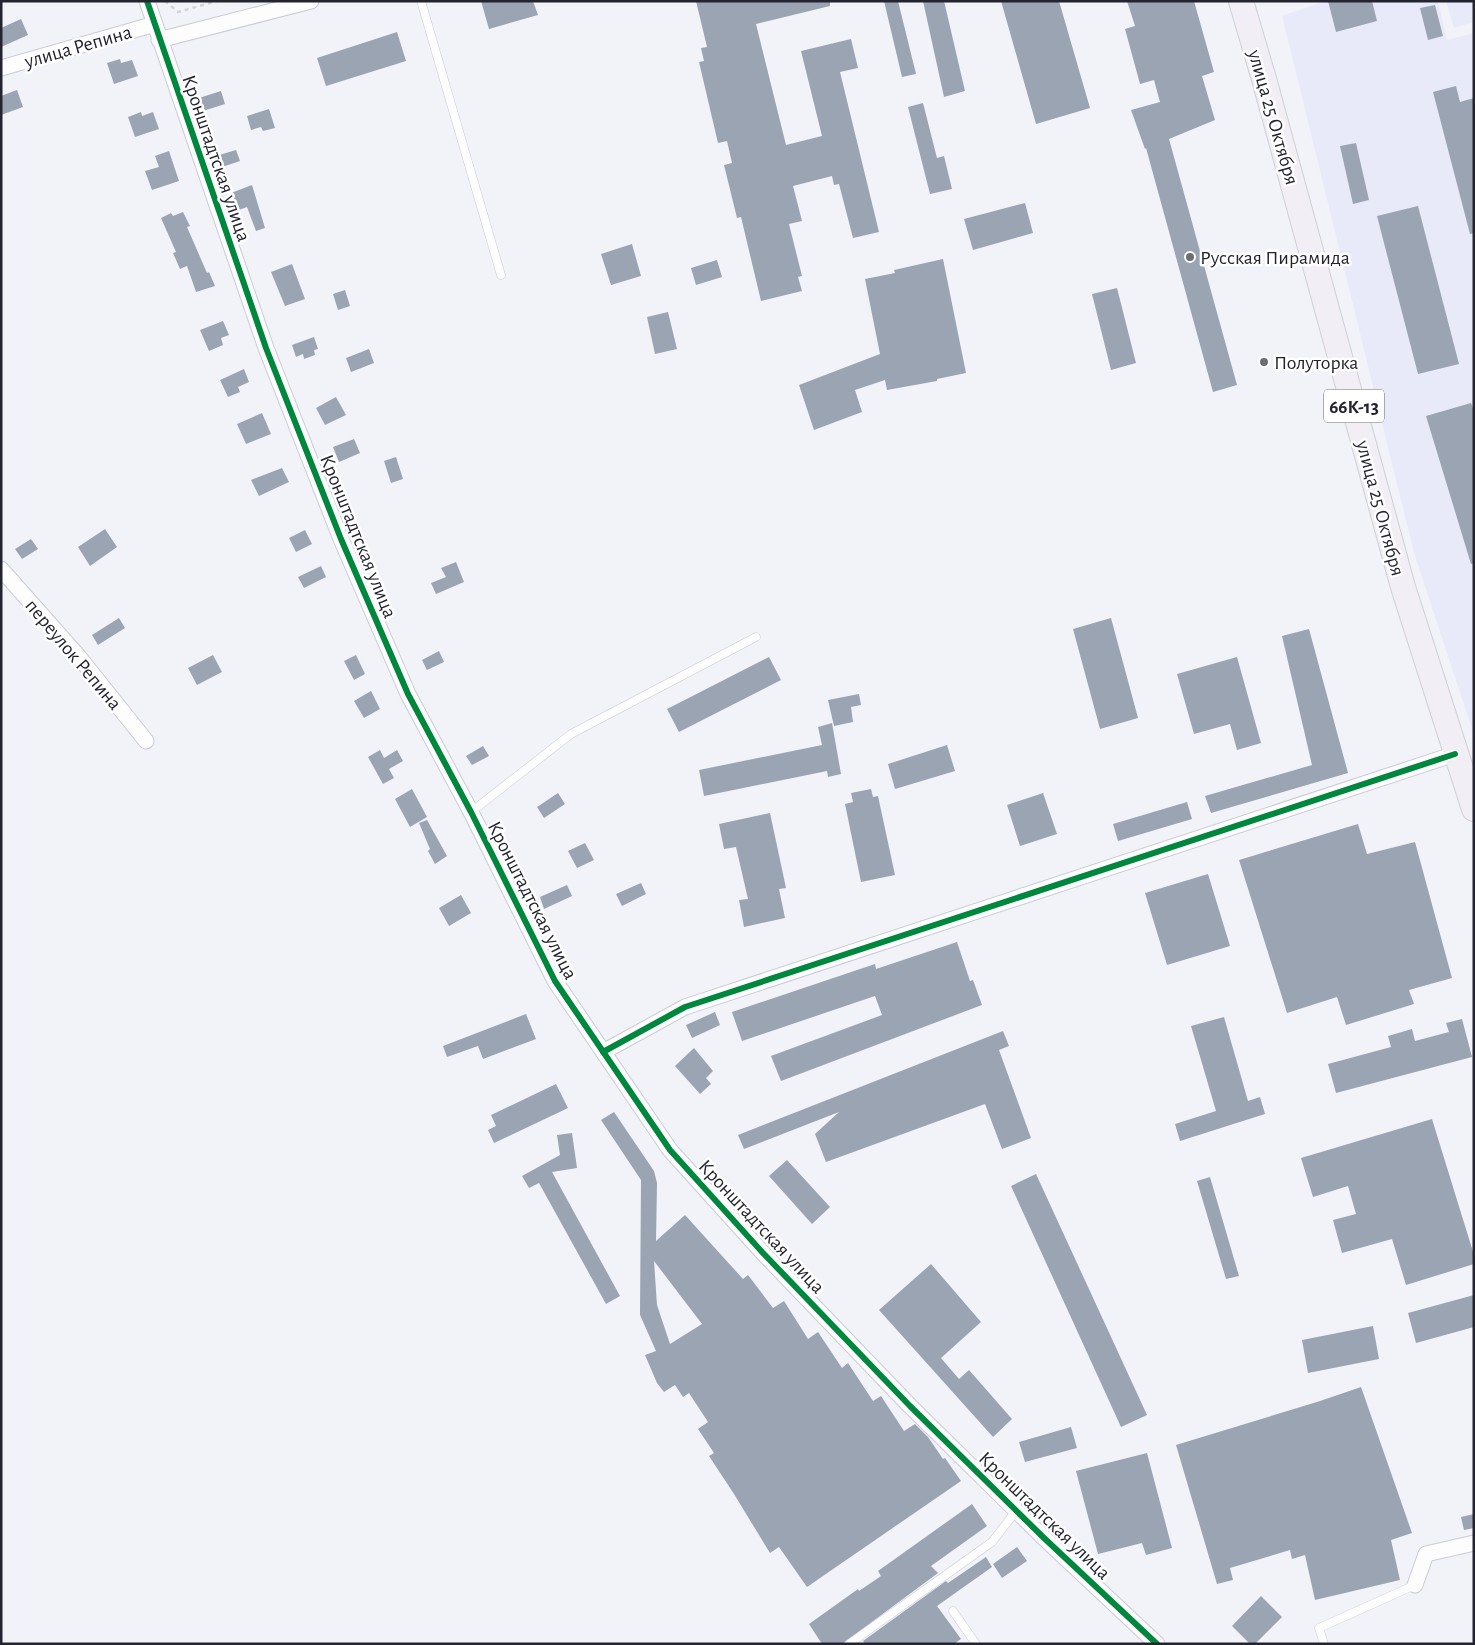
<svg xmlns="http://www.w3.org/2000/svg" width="1475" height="1645" font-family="'Alegreya Sans',sans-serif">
<rect width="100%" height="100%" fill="#f2f3f9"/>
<path fill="#e9eaf9" d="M1326 1H1438L1447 40 1474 33V735L1414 553 1282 16Z
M1446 1H1474V22L1454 28Z"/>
<path fill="#9aa4b3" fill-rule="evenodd" d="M481 1H533L538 15 489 29Z
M696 1H830V6L756 24 786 145 822 136 801 51 851 39 858 68 840 72 879 232 853 238 839 184 834 185 832 176 793 186 802 221 789 224 802 276 798 277 802 291 761 301 741 217 737 218 724 165 732 163 727 141 718 143 699 62 704 61 701 48 707 47Z
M884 1H898L916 74 902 77Z
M923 1H944L965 91 944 97Z
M1001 1H1059L1090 108 1036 124Z
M1127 1H1194L1214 72 1202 76 1215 120 1169 139 1237 385 1213 392 1146 148 1145 149 1131 110 1160 102 1154 80 1140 84 1125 29 1135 26Z
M1328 1H1372L1377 21 1336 32Z
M1435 5 1443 36 1428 40 1420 8Z
M21 19 28 35 1 47V28Z
M397 32 406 61 326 86 317 58Z
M120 59 121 63 132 60 138 76 114 84 107 63Z
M1456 86 1460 102 1474 98V233L1470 234 1433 92Z
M17 90 23 107 1 115V96Z
M221 91 225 104 203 111 199 98Z
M923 103 937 158 944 156 952 189 930 194 908 107Z
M269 109 275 128 263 131 261 127 251 130 247 116Z
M141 112 142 116 153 112 159 129 135 137 128 117Z
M1356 143 1369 200 1353 204 1340 146Z
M236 150 240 161 219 168 216 156Z
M169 151 179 181 152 190 145 171 159 167 155 156Z
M252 185 265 228 256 231 247 207 236 211 231 193Z
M1025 203 1033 233 973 250 964 219Z
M1418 206 1459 364 1418 374 1377 216Z
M183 212 190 226 187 227 207 273 209 272 215 286 196 292 187 266 180 269 173 253 176 252 161 218 171 213 173 216Z
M632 244 641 276 611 285 601 254Z
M943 259 966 373 937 379V381L887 390 885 380 855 390 862 412 814 430 799 385 880 354 865 279 895 273 894 270Z
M717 260 722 277 696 285 691 268Z
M292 264 305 299 285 306 271 272Z
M1117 288 1136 363 1111 370 1092 294Z
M345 290 350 306 338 310 333 294Z
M668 312 677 349 655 354 647 317Z
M223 321 229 335 221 338 223 345 209 351 200 330Z
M314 337 318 349 314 350 315 355 304 359 303 354 296 357 292 345Z
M369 349 374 363 351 372 346 358Z
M244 369 249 382 238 387 240 392 228 397 220 380Z
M336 397 346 415 325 425 316 408Z
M1471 403 1474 411V563L1471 564 1426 416Z
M262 413 271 434 246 444 237 424Z
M354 439 360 453 339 462 333 447Z
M396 457 403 479 391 483 384 461Z
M282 468 289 482 259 496 251 480Z
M105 529 117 547 90 566 78 547Z
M305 530 312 544 296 552 289 538Z
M31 539 38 549 22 559 15 549Z
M456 562 464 582 436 594 431 583 446 577 441 568Z
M321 566 326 577 304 588 298 577Z
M119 618 125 628 98 645 92 635Z
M1111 618 1138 718 1100 729 1073 629Z
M1309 629 1348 773 1211 813 1205 796 1312 765 1282 636Z
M439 651 444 662 427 670 422 660Z
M213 655 222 672 197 685 188 668Z
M356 655 365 674 354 680 344 661Z
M769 657 781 680 679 732 667 709Z
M1237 657 1261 743 1237 750 1230 724 1194 734 1177 674Z
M371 691 380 709 364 718 354 701Z
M859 694 861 705 851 707 853 722 834 726 828 700Z
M832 723 841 774 828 777 827 771 704 796 699 770 822 745 818 727Z
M947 745 955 771 895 789 888 764Z
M483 746 489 756 472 765 466 756Z
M380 750 384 758 397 750 403 761 389 769 394 778 383 784 368 757Z
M412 789 427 817 410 827 395 799Z
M871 789 873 797 878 796 895 875 861 882 845 804 853 802 851 793Z
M558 793 565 804 544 818 537 807Z
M1043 793 1057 834 1020 846 1007 805Z
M1187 802 1192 819 1118 841 1113 824Z
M770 813 786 888 779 889 785 918 744 927 739 900 748 899 736 847 724 849 719 824Z
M427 820 447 856 435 864 428 851 430 849 419 823Z
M1358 824 1367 854 1415 842 1452 978 1409 990 1414 1004 1346 1025 1337 997 1287 1013 1239 860Z
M585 843 594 860 577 868 568 851Z
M1208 874 1230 946 1167 965 1145 893Z
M641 883 646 894 622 906 616 894Z
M567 885 572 896 544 909 540 897Z
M461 895 471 913 449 926 439 908Z
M957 942 970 981 973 980 982 1005 781 1081 771 1056 882 1015 875 996 742 1041 732 1012 875 964 876 969Z
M715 1012 720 1025 692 1038 686 1025Z
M526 1014 536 1039 483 1059 478 1046 447 1057 443 1046Z
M1224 1017 1248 1101 1260 1097 1265 1114 1180 1141 1175 1124 1216 1111 1191 1026Z
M1462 1019 1472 1057 1336 1093 1328 1064 1391 1047 1388 1036 1412 1029 1415 1041 1449 1032 1446 1023Z
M1003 1031 1009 1046 999 1050 1031 1138 1002 1149 985 1104 826 1162 815 1134 839 1112 744 1149 738 1135Z
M694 1048 713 1071 706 1078 711 1084 700 1094 675 1066Z
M556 1084 568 1108 494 1143 488 1130 496 1126 491 1115Z
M614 1112 654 1171 657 1183 656 1241 685 1215 743 1279 748 1275 773 1308 784 1301 808 1339 818 1332 842 1368 848 1363 873 1401 881 1396 904 1431 915 1424 928 1437 943 1459 945 1458 961 1481 807 1587 779 1547 770 1553 734 1494 709 1456 714 1453 698 1429 708 1422 689 1393 683 1397 675 1385 664 1392 657 1383 645 1355 656 1351 640 1315 641 1180 601 1120ZM654 1261 702 1324 670 1344 657 1305Z
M1432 1119 1474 1255V1264L1406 1285 1392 1239 1342 1253 1333 1220 1356 1214 1348 1186 1313 1197 1301 1158Z
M572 1133 577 1168 552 1172 620 1296 606 1304 539 1183 529 1188 522 1176 560 1155 557 1135Z
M787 1160 830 1207 812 1224 769 1176Z
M1036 1174 1147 1415 1121 1427 1011 1186Z
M1210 1177 1239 1276 1226 1279 1197 1181Z
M931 1264 981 1322 941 1358 959 1379 969 1370 1012 1419 993 1437 879 1310Z
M1474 1295V1327L1416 1343 1408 1313Z
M1373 1326 1379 1359 1308 1373 1302 1340Z
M1361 1387 1412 1533 1391 1540 1400 1580 1315 1600 1305 1555 1292 1559 1290 1550 1230 1568 1233 1580 1217 1584 1176 1445 1320 1401Z
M1071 1427 1077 1448 1025 1462 1019 1442Z
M1147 1453 1172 1548 1146 1555 1142 1543 1098 1554 1076 1471Z
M972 1504 987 1526 931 1566 938 1573 842 1644H822L809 1624 858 1589 859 1591 881 1576 878 1571Z
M1474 1514V1528L1464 1530 1461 1517Z
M1017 1547 1027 1561 1002 1578 993 1564Z
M986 1557 992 1567 937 1606 961 1639 954 1644H865L863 1641 946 1581 948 1583Z
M1261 1596 1282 1617 1255 1644H1250L1232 1626Z"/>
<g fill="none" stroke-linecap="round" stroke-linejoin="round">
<g stroke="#cacbd4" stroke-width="9">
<path id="service" d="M421 1 501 275
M471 812 571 734 756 637
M953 1611 976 1644
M849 1644 992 1542 1016 1511
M1324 1644 1319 1628 1415 1585"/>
</g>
<g stroke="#cacbd4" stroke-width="17">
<path id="minor" d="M147 1 266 348 341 539 408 694 471 812 555 981 670 1150 763 1253 910 1406 1044 1538 1157 1644
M159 40 311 1
M1 68 155 24
M1 569 79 657 146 741
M603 1052 685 1007 1455 754
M1415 1585 1426 1554 1474 1543"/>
</g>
<g stroke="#cecfd3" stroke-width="26">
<path id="primary" d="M1241 1 1264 79 1403 587 1474 809"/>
</g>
<path stroke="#d3d3d6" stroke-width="2.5" stroke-dasharray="4 4" stroke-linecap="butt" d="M165 1 178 12 217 1"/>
<use href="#service" stroke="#fdfdfe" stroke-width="8"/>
<use href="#minor" stroke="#fdfdfe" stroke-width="15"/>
<use href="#primary" stroke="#f1eef5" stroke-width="24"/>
<g stroke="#fff" stroke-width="9">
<path id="cycleway" d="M147 1 266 348 341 539 408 694 471 812 555 981 670 1150 763 1253 910 1406 1044 1538 1157 1644
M603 1052 685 1007 1455 754"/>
</g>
<use href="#cycleway" stroke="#00873e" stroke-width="6"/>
</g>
<g fill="#6c6c76" stroke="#fff" stroke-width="2">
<circle cx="1190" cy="257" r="5"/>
<circle cx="1264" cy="362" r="5"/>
</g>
<g text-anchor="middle" stroke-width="5" stroke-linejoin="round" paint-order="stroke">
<rect fill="#fff" stroke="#66666e" stroke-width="1" x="1324" y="389.5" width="60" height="33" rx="4"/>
<g font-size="19" font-weight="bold" fill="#242430">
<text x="1354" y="413">66К-13</text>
</g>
<g font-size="20" fill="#242430" stroke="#fff">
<text transform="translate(78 46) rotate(-16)" y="7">улица Репина</text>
<text transform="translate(1274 117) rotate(74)" y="7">улица 25 Октября</text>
<text transform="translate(217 158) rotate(71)" y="7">Кронштадтская улица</text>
<text transform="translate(1381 508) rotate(75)" y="7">улица 25 Октября</text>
<text transform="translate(359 536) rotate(68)" y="7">Кронштадтская улица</text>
<text transform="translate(74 654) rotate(50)" y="7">переулок Репина</text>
<text transform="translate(533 900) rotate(63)" y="7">Кронштадтская улица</text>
<text transform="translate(762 1226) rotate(47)" y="7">Кронштадтская улица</text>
<text transform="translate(1045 1515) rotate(44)" y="7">Кронштадтская улица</text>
</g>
<g font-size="20" fill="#242430" stroke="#fff" text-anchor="start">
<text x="1200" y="264">Русская Пирамида</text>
<text x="1274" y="369">Полуторка</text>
</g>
</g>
<rect width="1475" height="1645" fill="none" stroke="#242430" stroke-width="5"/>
</svg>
